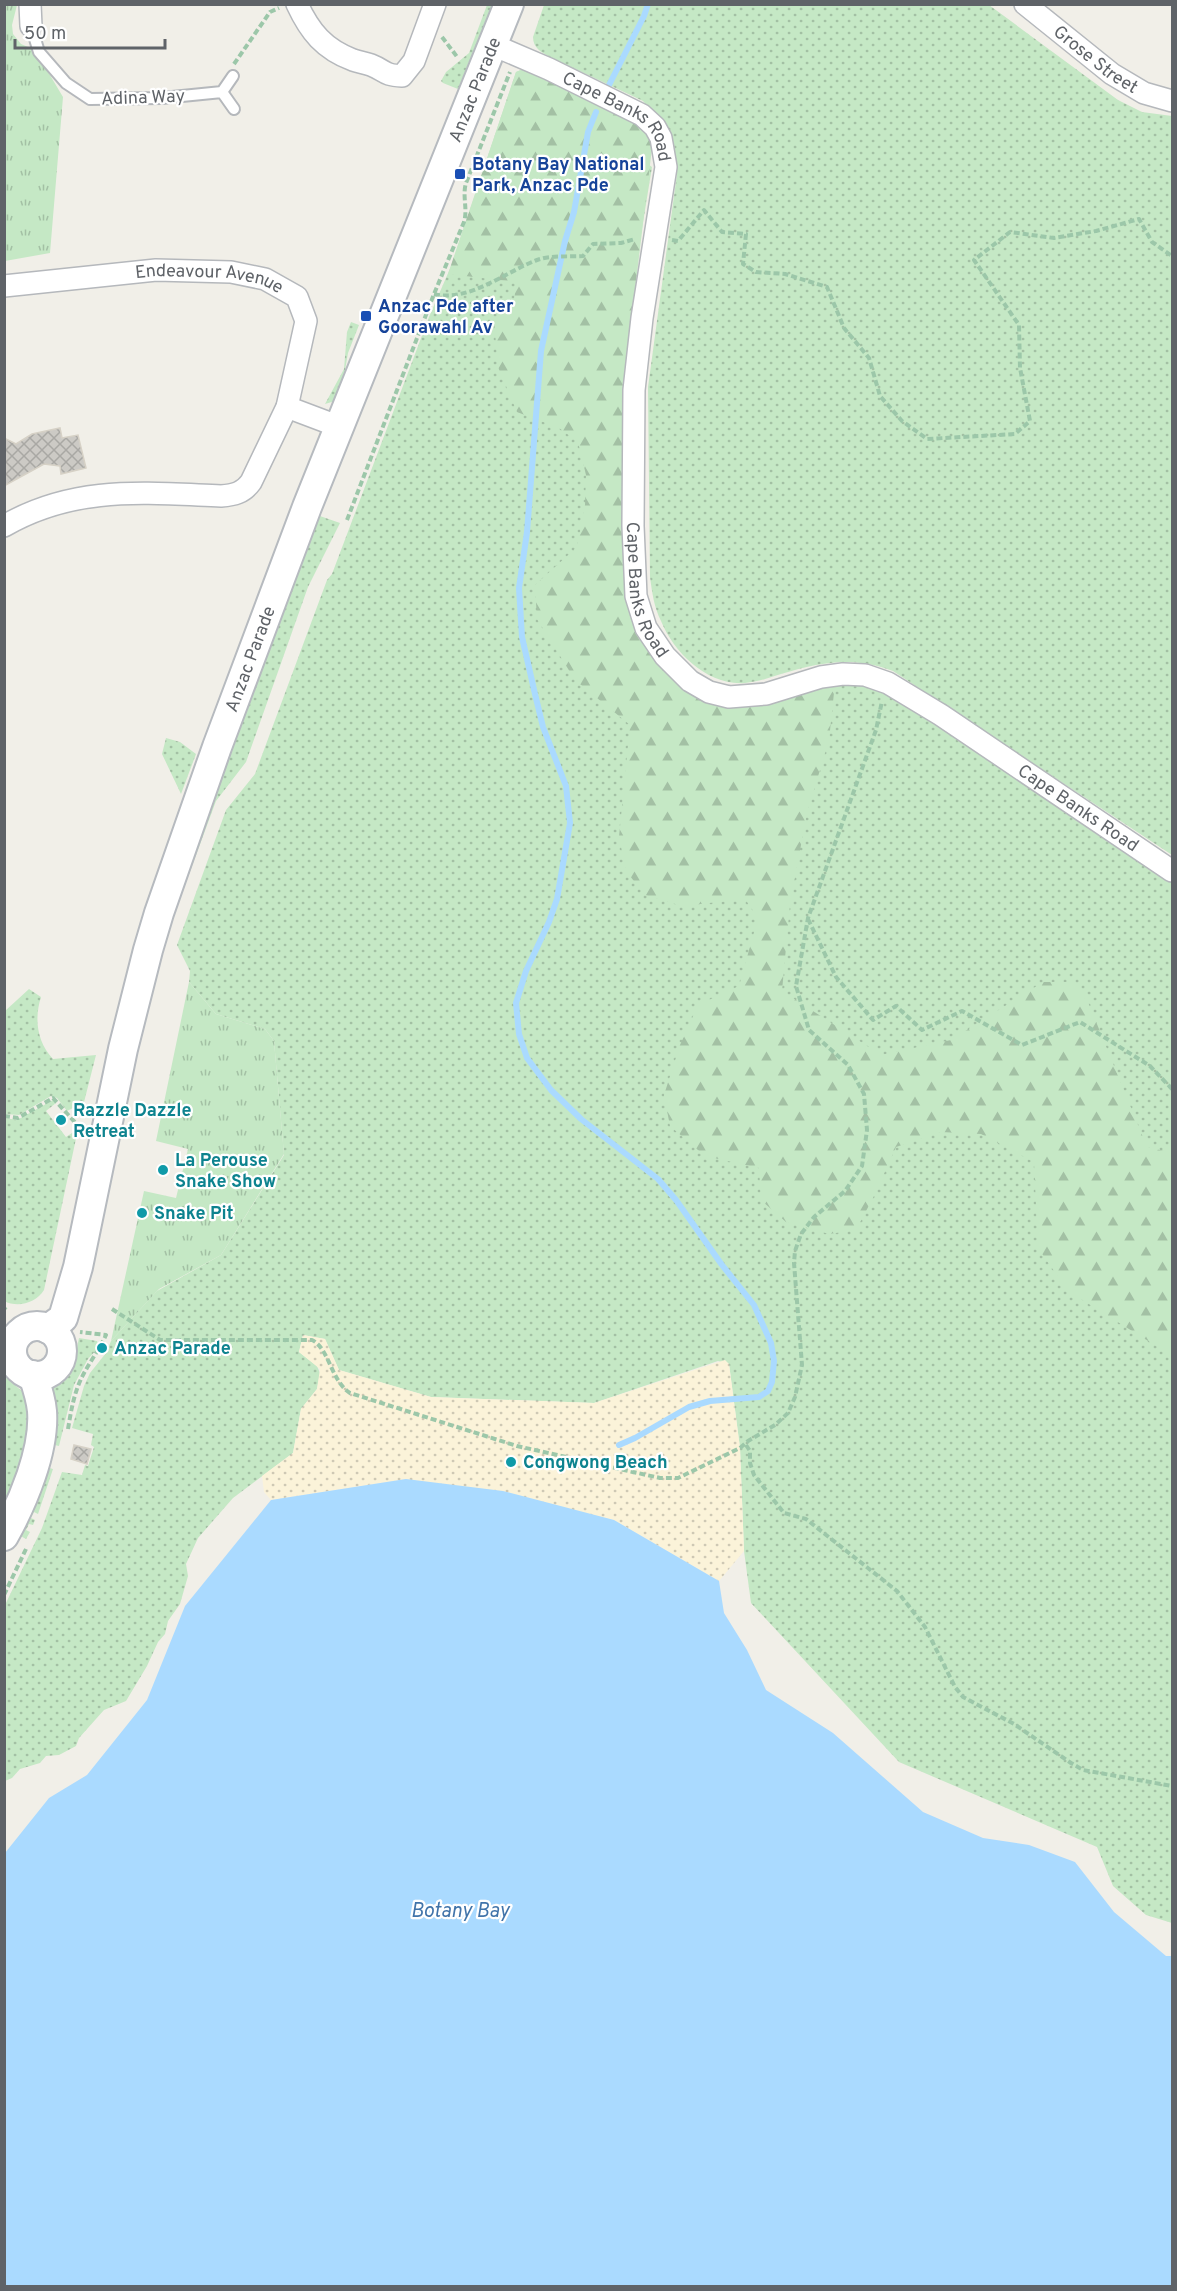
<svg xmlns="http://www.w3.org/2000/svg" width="1177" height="2291" font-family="Overpass,sans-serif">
<defs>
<pattern id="grass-dots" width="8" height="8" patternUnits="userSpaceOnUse" patternTransform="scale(1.5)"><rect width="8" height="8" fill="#c5e8c5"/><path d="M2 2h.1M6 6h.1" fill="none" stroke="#a3c0a4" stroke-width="1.8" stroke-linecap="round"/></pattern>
<pattern id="forest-firs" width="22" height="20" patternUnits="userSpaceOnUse" patternTransform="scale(1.5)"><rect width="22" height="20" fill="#c5e8c5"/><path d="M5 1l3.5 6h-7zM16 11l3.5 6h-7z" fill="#a3c0a4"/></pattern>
<pattern id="sand-dots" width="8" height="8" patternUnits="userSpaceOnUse" patternTransform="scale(1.5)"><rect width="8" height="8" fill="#fbf3d9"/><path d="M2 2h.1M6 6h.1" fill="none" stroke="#cec8b4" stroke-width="1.8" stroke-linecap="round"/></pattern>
<pattern id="park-tufts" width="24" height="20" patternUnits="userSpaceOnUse" patternTransform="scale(1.5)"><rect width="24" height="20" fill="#c5e8c5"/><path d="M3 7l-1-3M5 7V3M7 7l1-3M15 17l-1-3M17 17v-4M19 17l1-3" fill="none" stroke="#a3c0a4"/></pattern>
<pattern id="building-cross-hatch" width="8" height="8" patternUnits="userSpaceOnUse" patternTransform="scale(1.5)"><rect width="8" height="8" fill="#cccac5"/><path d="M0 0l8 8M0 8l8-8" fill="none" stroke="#a9a8a4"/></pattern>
</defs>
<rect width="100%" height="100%" fill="#f1efe8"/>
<path fill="url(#grass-dots)" d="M487 5H492L458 89 443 83 441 81 446 72 469 53Z
M544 5H989L1118 100 1142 112 1172 116V855L893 671C851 656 823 662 781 674 769 678 757 682 745 683 708 686 674 653 661 621 654 607 652 592 650 577L648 387 677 174 674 145 669 132 643 101 550 57C541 52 533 48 533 37Z
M521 70 652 167 638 253 625 374 627 591 639 636 646 647 657 662 696 694 858 683 889 692 1172 881V1923L1146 1915 1113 1886 1097 1847 899 1762 751 1603 744 1551 740 1448 729 1364 718 1361 594 1403 431 1397 339 1370 325 1339 303 1335 299 1352 317 1366 320 1373 317 1389 301 1409 293 1453 233 1498 198 1538 186 1564 188 1576 180 1604 168 1621 165 1634 158 1642 147 1666 126 1701 104 1710 79 1738 76 1746 59 1755 46 1756 40 1763 20 1769 12 1778 5 1781V1605L42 1528 62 1472 82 1475 85 1465 88 1466 94 1447 91 1445 93 1434 72 1428 84 1386 90 1373 106 1353 111 1341 157 1291 221 1255 284 1155 274 1041 265 1029 216 1014 189 982 190 971 177 945 226 810 255 774 327 580 332 574 429 317 452 264 516 72Z
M351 322 359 325 348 353 341 393 335 401 325 404 344 369 347 332Z
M317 515 340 523 308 587 246 762 216 801 171 923 167 921Z
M166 738 180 742 196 754 181 794 162 754Z
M29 989 41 997C34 1019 37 1042 53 1059L96 1055 82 1110 73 1108 67 1111 57 1098 51 1096 19 1115 5 1114V1011Z
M53 1100 56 1103 46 1111 66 1137 78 1129 44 1290C36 1303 18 1308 4 1301L5 1118 17 1120Z
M79 1338 97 1341 99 1347 88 1359 74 1385 59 1446 46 1443 52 1389C79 1374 73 1364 79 1338Z
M5 1377 28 1396 36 1418 5 1523Z
M41 1466 53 1469 38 1514 34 1512 31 1518 35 1520 33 1525 29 1524 26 1530 30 1532 26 1539 15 1533Z"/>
<path fill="url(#forest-firs)" d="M523 69 632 119 647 132 652 148 625 374 627 591 639 636 646 647 657 662 690 690 835 683 829 740 807 813 790 904 782 991 881 1055 951 1040 1043 982H1071L1088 1002 1147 1147 1172 1153V1349H1161L1068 1291 1038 1248 1034 1162 981 1134 941 1132 896 1147 875 1194 856 1230 829 1234 786 1222 761 1200 759 1168 705 1156 670 1126 664 1095 680 1045 698 1005 739 986 758 918 745 899 682 906 645 895 626 871 619 837 630 725 575 680 537 619 535 585 577 547 585 505 586 475 578 442 559 428 517 412 498 367 494 320 514 299 517 282 448 274 516 72Z"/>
<path fill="url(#sand-dots)" d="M303 1335 325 1339 339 1370 431 1397 594 1403 725 1360 729 1364 740 1448 744 1551 719 1581 614 1520 406 1479 271 1500 264 1492 262 1476 293 1453 301 1409 317 1389 320 1369 299 1352Z"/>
<path fill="url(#park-tufts)" d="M5 5H17L12 25 13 34 21 44 35 50 63 97 50 253 5 261Z
M189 982 216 1014 265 1029 274 1041 284 1154 221 1255 159 1289 111 1341 144 1191 176 1198 188 1149 156 1141Z"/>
<path fill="#aadaff" d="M406 1479 503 1491 614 1520 719 1581 724 1613 747 1650 766 1690 833 1733 923 1812 983 1838 1029 1845 1075 1862 1114 1912 1166 1956H1172V2286H5V1853L49 1798 87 1775 147 1700 185 1606 271 1500Z"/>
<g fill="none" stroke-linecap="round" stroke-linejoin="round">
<path stroke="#aadaff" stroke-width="6" d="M608 87 644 16 648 4
M596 112 588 132 574 212 565 241 541 351 527 532 519 588 522 637 535 694 543 727 566 786 570 823 557 899 549 922 526 971 516 1003 519 1034 527 1058 551 1090 581 1119 658 1179 676 1200 722 1265 754 1305 771 1343 774 1361 772 1382 768 1391 759 1397 710 1401 689 1407 635 1438 619 1445"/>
</g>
<path fill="url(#building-cross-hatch)" stroke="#d6d1c6" stroke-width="1.5" d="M60 428 62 438 78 435 86 468 61 474 60 466 44 464 4 486V438L16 444 32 434Z
M74 1445 91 1449 87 1464 71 1459Z"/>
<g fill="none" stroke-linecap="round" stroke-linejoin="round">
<g stroke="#b5b8bc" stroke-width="14">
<path id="lane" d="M31 26 39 52 66 83 90 99 162 98 222 92 233 76
M222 92 234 109"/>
</g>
<g stroke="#b5b8bc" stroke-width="24">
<g id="street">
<path d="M30 4 31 26"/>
<path d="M297 4C310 32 324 49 353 60 359 62 365 63 371 65 386 71 383 75 402 76L414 61 435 4"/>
<path id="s1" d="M1025 4 1112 74 1144 93 1172 101"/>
<path id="s2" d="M493 45 549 69 642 115 655 127 661 138 666 167 642 318 634 390 633 526 636 596 646 628 665 656 690 681 709 692 729 697 766 694 821 677 843 674 865 675 888 683 941 715 1172 871"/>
<path id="s3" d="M4 286 156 270 231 272 265 279 297 297 306 321 287 407 251 482C243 493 234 495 221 496 144 493 75 485 4 526"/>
<path d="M287 407 340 427"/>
</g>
</g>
<g stroke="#b6babf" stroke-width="32">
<g id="secondary">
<circle cx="37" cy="1351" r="25"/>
<path id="s4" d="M48 1329 63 1318 78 1267 123 1049 148 950 159 913 217 747 307 507 509 4"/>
<path d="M4 1536C23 1502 45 1450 42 1411 41 1399 37 1387 33 1375"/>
</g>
</g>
<path stroke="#9cc7a9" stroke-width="4" stroke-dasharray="6 3" stroke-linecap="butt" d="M442 37 458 58
M234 64 270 12 279 8
M672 240 678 241 704 210 722 232 746 234 743 264 756 272 785 274 827 287 844 328 869 358 880 396 902 421 927 439 1015 434 1030 421 1020 368 1019 325 974 260 1010 232 1054 238 1096 231 1139 219 1152 242 1172 256
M434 294C468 303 507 271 537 260 550 255 569 257 583 256L593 244 621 243 635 239
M347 520 434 294 464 222C468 209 462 196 466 183L510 72
M808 919 836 977 873 1020 896 1006 922 1030 962 1011 1022 1045 1080 1022 1150 1066 1172 1089
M4 1116 18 1118 53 1098 81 1129
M4 1309 6 1307
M112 1309 160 1340H312C329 1348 331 1381 350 1393L517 1446 660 1478H678L740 1448 748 1441 775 1425 788 1413 795 1397 802 1365 794 1263 795 1251 801 1234 814 1217 845 1191 862 1166 867 1130 864 1094 848 1065 809 1030 796 986 808 918 876 730 882 701
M68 1429C71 1411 74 1393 82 1377 89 1363 99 1350 106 1335L80 1332
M746 1445 750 1451V1463L754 1475 784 1513 806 1519 897 1591 925 1627 955 1687 963 1697 1014 1724 1071 1763 1083 1770 1172 1786
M4 1595 26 1549"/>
<use href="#lane" stroke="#fff" stroke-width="10"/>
<use href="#street" stroke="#fff" stroke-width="21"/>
<use href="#secondary" stroke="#fff" stroke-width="28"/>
</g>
<g fill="#1a4fb4" stroke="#fff" stroke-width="2">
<rect x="454" y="168" width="12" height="12" rx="3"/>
<rect x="360" y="310" width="12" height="12" rx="3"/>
</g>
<g fill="#0f9aa8" stroke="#fff" stroke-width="2">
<circle cx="61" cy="1120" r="6"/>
<circle cx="163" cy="1170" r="6"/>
<circle cx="142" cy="1213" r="6"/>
<circle cx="102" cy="1348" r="6"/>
<circle cx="511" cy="1462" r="6"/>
</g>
<g text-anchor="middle" stroke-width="4.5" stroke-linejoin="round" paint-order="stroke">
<g font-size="18" fill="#5f6368" stroke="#fff">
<text dy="6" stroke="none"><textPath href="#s1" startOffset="90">Grose Street</textPath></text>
<text dy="6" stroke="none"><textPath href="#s4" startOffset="1317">Anzac Parade</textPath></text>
<text transform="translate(143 97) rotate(-2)" y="6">Adina Way</text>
<text dy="6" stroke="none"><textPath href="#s2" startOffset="148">Cape Banks Road</textPath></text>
<text dy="6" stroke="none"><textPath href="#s3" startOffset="207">Endeavour Avenue</textPath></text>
<text dy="6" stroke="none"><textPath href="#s2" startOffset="652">Cape Banks Road</textPath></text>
<text dy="6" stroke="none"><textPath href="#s4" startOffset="705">Anzac Parade</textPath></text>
<text dy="6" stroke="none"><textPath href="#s2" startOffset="1192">Cape Banks Road</textPath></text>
</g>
<g font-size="18" font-weight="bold" fill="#164399" stroke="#fff" text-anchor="start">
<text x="472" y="170">Botany Bay National<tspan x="472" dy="21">Park, Anzac Pde</tspan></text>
<text x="378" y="312">Anzac Pde after<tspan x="378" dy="21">Goorawahl Av</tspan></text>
</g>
<g font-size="18" font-weight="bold" fill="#0d838f" stroke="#fff" text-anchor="start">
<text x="73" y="1116">Razzle Dazzle<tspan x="73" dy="21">Retreat</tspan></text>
<text x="175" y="1166">La Perouse<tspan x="175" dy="21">Snake Show</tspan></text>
<text x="154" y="1219">Snake Pit</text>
<text x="114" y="1354">Anzac Parade</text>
<text x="523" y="1468">Congwong Beach</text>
</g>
<g font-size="20" font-style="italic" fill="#4174aa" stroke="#fff">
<text x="460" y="1917">Botany Bay</text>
</g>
</g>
<rect width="1177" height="2291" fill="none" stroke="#5f6368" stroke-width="12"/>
<path d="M15 39v9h150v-9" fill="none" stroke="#5f6368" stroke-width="3"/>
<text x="24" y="39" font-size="18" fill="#5f6368" stroke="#ffffff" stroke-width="4.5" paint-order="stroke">50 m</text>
</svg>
